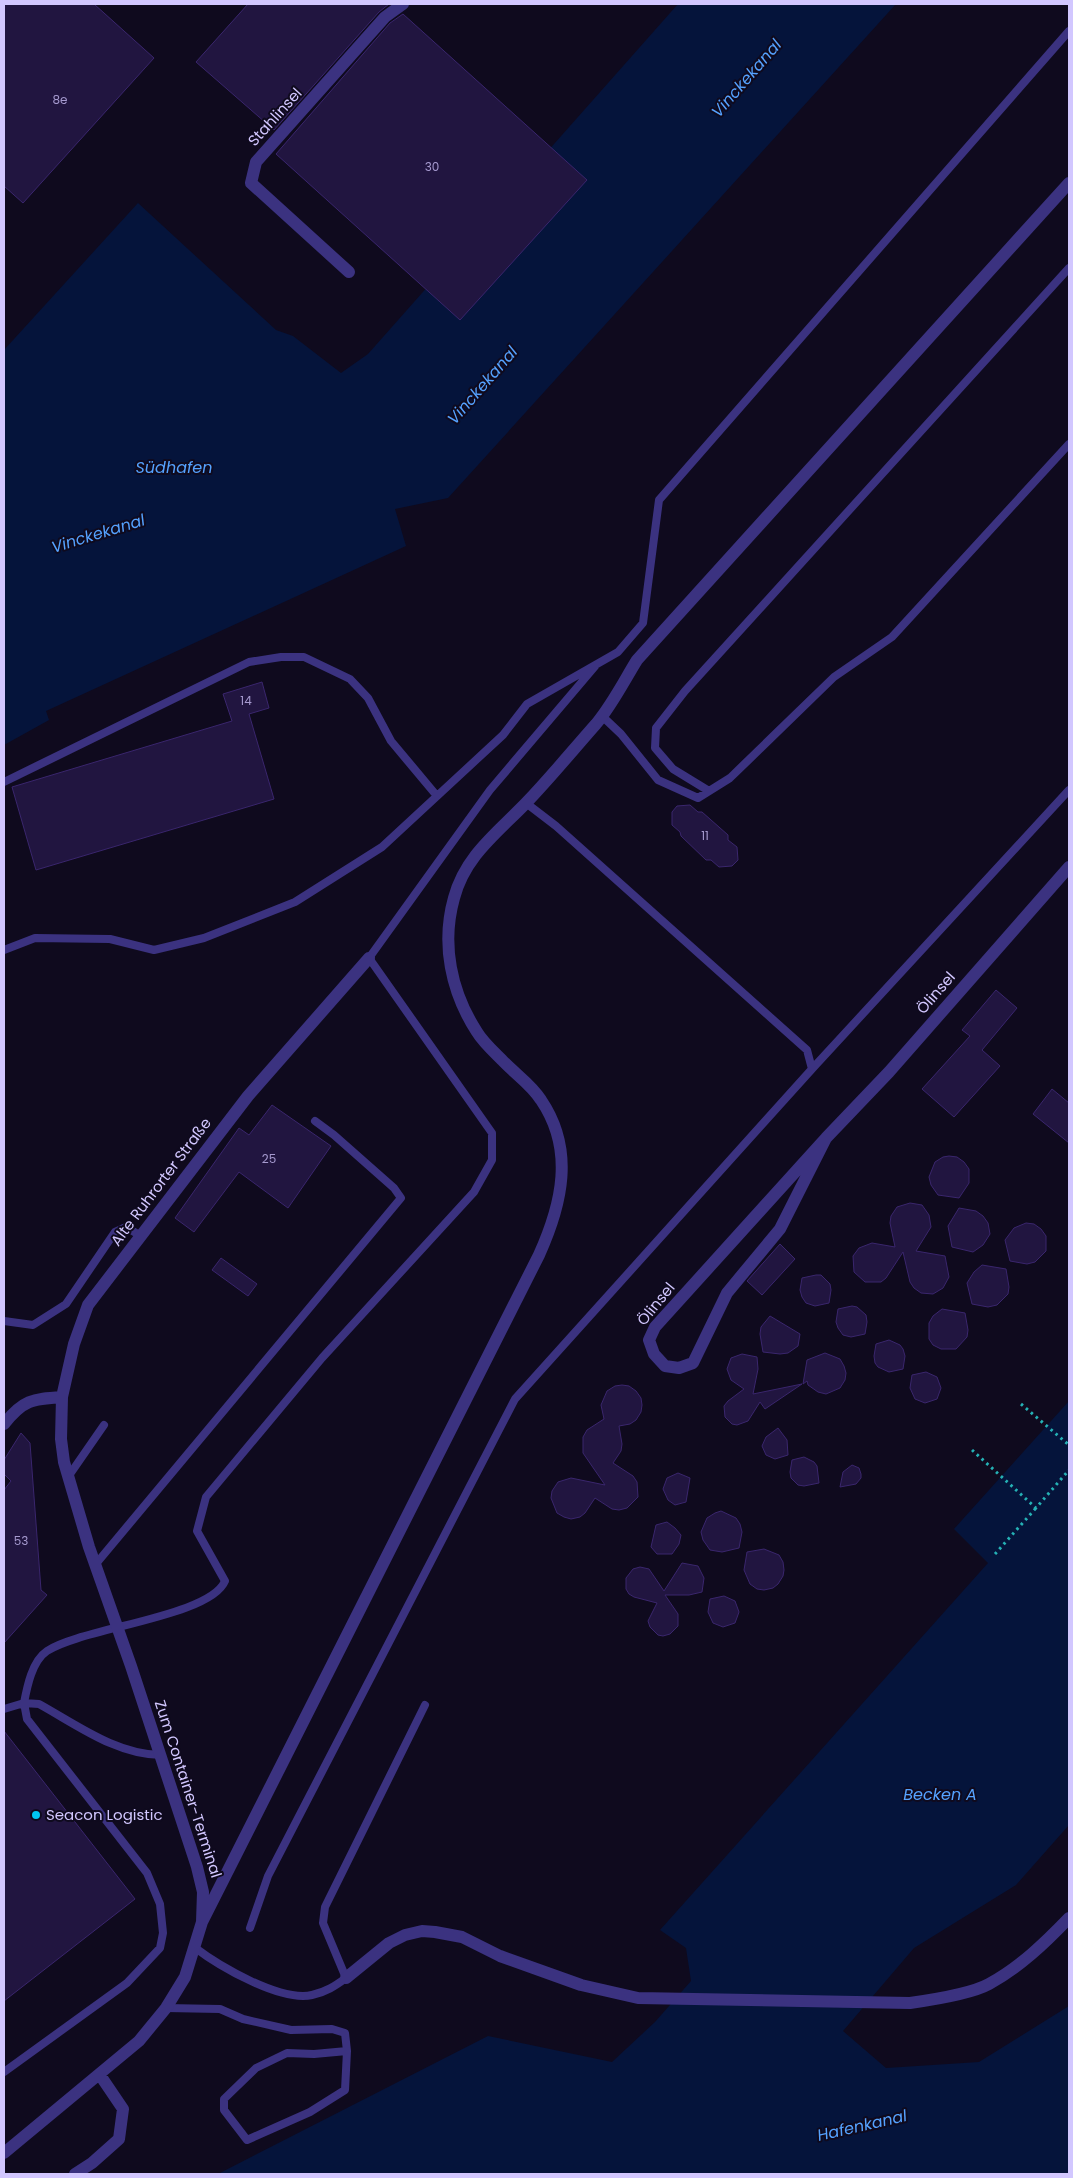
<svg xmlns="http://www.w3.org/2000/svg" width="1073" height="2178" font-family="Poppins,sans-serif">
<rect width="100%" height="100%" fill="#0f0a1e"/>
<path fill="#05143b" d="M678 4H896L448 498 395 509 406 546 46 711 49 720 4 745V350L138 203 276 330 293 336 341 373 368 354Z
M1069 1401V1825L1016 1885 914 1948 843 2031 886 2068 979 2062 1069 2006V2174H218L488 2036 612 2062 655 2022 691 1981 686 1948 660 1930 988 1563 954 1529Z"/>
<path fill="#211540" stroke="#3a266d" d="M4 4H94L154 58 23 203 4 186Z
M248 4H389L379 12 274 130 196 62Z
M403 14 587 180 460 320 276 154 390 23Z
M262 682 269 708 249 714 274 799 36 870 12 787 232 721 223 694Z
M690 805 698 812H702L728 835V840L737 847 738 860 732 866 719 867 711 860H706L681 836 680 832 672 825V812L677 806Z
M996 990 1017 1008 982 1050 1000 1066 954 1117 922 1089 970 1036 962 1030Z
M1052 1089 1069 1103V1143L1033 1114Z
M272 1105 331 1146 288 1208 239 1172 194 1232 175 1218 239 1128 249 1135Z
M949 1156 957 1157 964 1162 969 1169V1183L959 1198 938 1195 931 1185 929 1177 935 1162 943 1157Z
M910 1203 922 1205 929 1215 931 1227 916 1251 945 1256 949 1277 943 1288 933 1294 921 1293 914 1288 910 1282 903 1252 886 1278 881 1282H865L854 1272 853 1256 859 1248 872 1243 895 1247 890 1223 891 1216 897 1207Z
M959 1208 976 1211 983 1216 988 1223 990 1234 983 1245 973 1252 952 1247 948 1226Z
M1026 1223 1034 1224 1041 1229 1046 1236V1251L1035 1262 1027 1264 1010 1261 1005 1240 1014 1228Z
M780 1244 795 1259 762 1295 747 1281Z
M221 1258 257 1284 248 1296 212 1270Z
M982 1265 1006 1269 1009 1287 1008 1294 997 1305 988 1307 972 1304 967 1283 974 1272Z
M816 1275H821L830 1284 831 1290 829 1303 815 1306 806 1303 802 1297 800 1290 802 1278Z
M852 1306 857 1307 866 1315 867 1322 865 1334 851 1337 843 1335 838 1328 836 1322 838 1309Z
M942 1309 965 1313 968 1330 967 1337 956 1349H941L933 1345 929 1339V1323L933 1316Z
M770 1316 800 1334 798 1346 788 1353 780 1354 763 1352 760 1334 761 1327Z
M889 1340 900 1345 903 1349 905 1356 903 1369 889 1372 878 1367 875 1363 874 1356 876 1344Z
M825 1353 840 1359 844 1366 846 1373 845 1380 840 1388 826 1394 818 1392 808 1385 807 1381 803 1384 807 1360Z
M742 1354 757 1357 758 1369 753 1394 802 1384 765 1409 760 1402 748 1421 737 1425 732 1424 725 1417 724 1406 728 1401 744 1389 731 1380 727 1369 731 1358Z
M926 1372 937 1377 941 1388 937 1399 925 1403 915 1399 910 1388 912 1375Z
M622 1385 629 1386 636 1391 641 1398 642 1405 641 1412 636 1420 630 1424 619 1426 622 1444 621 1451 613 1463 633 1476 637 1482 638 1497 627 1508 619 1510 612 1509 595 1498 585 1513 580 1517 571 1519 564 1517 557 1513 551 1498 552 1491 558 1482 571 1478 605 1485 583 1453V1437L587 1430 604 1419 601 1405 607 1391 615 1386Z
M778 1428 787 1440 788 1455 775 1459 766 1455 762 1446 766 1437Z
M21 1433 30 1443 41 1590 47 1595 4 1643V1490L11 1481 4 1474V1460Z
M804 1457 814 1462 817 1466 819 1483 804 1486 798 1485 791 1478 790 1472 792 1460Z
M852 1465 859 1468 861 1474V1478L856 1484 840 1487 843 1472Z
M678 1473 690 1478 686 1502 675 1505 668 1500 663 1489 667 1478Z
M721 1511 736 1518 740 1524 742 1532 739 1548 722 1552 710 1550 703 1540 701 1532 707 1518 715 1513Z
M667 1522 675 1528 681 1535 679 1544 672 1554H657L651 1547 656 1525Z
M764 1549 779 1555 783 1562 784 1570 783 1576 778 1584 773 1588 764 1590 757 1589 750 1584 744 1570 747 1552Z
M682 1563 698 1566 704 1578 702 1592 689 1595H665L678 1614V1626L670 1634 663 1636 658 1635 650 1627 648 1621 657 1603 634 1597 629 1594 626 1589V1578L633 1569 640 1567 649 1569 664 1591Z
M724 1596 735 1601 739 1612 735 1623 723 1627 713 1623 708 1612 710 1599Z
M4 1731 135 1899 4 2001Z"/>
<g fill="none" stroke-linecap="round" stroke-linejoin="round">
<path stroke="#25b1b5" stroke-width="3" stroke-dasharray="2.5 4" stroke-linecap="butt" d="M1021 1404 1069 1445
M972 1450 1036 1508 1069 1470
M995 1554 1036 1508"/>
<path stroke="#3b3280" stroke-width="8" d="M602 716 621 734 658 780 698 798 730 778 834 677 892 637 1069 444
M4 782 249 662 281 657H304L350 679 368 698 391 741 437 796
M709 791 673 769 655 748 656 728 685 691 1069 268
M526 803 556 826 807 1050 812 1069 1069 790
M4 950 35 938 110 939 154 950 204 938 295 902 382 847 503 735 527 704 618 652 643 623 659 500 1069 31
M4 1321 33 1325 66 1304 115 1232 126 1227 141 1236
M68 1477 104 1425
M95 1565 401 1198 394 1188 334 1135 315 1121
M4 1709 24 1703 27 1719 147 1873 160 1904 163 1933 160 1948 127 1983 4 2072
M161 1755C117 1755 77 1725 39 1704L24 1703C27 1687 32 1661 47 1651 81 1628 210 1617 225 1581L197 1531 206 1497 322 1358 474 1192 492 1160V1133L369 958 490 790 597 664
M250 1928 268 1876 515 1399 812 1069
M194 1947C219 1966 280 2002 312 1995 326 1992 335 1986 346 1978L323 1923 325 1907 425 1705
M166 2008 220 2009 243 2019 291 2030 332 2029 345 2033 347 2051 345 2090 310 2112 247 2140 224 2110V2099L256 2068 287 2053 314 2054 347 2051"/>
<path stroke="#3b3280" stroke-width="12" d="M349 272 251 183 256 162 385 17 403 4
M826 1138 780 1229 727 1293 693 1363 679 1368 665 1366 654 1354 649 1340 655 1327 826 1138 889 1072 1069 867
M4 1424C23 1400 32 1399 62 1397
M202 1922 539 1255C562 1204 575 1150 541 1100 531 1084 515 1074 502 1060 493 1051 483 1042 477 1032 451 992 441 944 454 898 465 856 497 833 526 803 550 778 573 750 596 724 612 705 624 681 637 660L1069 183
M346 1978 389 1943 405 1935 422 1931 435 1932 462 1937 500 1956 581 1985 638 1998 910 2003C931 2000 971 1994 989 1984 1020 1967 1045 1943 1069 1918
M4 2153 139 2041 166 2008 185 1977 202 1922 203 1892 197 1867 131 1666 89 1547 64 1462 61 1439 62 1397 74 1344 88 1305 248 1096 369 958
M75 2174 92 2163 119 2139 123 2109 100 2075"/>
</g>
<circle fill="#00c5f2" stroke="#0f0a1e" stroke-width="2" cx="36" cy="1815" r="5"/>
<g text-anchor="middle" stroke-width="4" stroke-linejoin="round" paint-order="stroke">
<g font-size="12" fill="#a69acf">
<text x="60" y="104">8e</text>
<text x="432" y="171">30</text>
<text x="246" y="705">14</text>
<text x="705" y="840">11</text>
<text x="269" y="1163">25</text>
<text x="21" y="1545">53</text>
</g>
<g font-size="15" fill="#d2c7ff" stroke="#0f0a1e">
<text transform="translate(275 117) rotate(-48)" y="5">Stahlinsel</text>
<text transform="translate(936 993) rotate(-49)" y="5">Ölinsel</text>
<text transform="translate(161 1182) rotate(-53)" y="5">Alte Ruhrorter Straße</text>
<text transform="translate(656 1304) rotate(-51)" y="5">Ölinsel</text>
<text transform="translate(188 1789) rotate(72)" y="5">Zum Container-Terminal</text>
</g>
<g font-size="15" fill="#d2c7ff" stroke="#0f0a1e" text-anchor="start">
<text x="46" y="1820">Seacon Logistic</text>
</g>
<g font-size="16" font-style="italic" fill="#55a2ff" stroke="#0f0a1e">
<text transform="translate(746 78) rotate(-49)" y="6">Vinckekanal</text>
<text transform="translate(482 385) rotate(-49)" y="6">Vinckekanal</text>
<text x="174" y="473">Südhafen</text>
<text transform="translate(98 533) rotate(-17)" y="6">Vinckekanal</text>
<text x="940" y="1800">Becken A</text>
<text transform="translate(862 2125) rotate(-13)" y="6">Hafenkanal</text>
</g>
</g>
<rect width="1073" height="2178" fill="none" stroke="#d2c7ff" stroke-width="10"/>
</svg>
